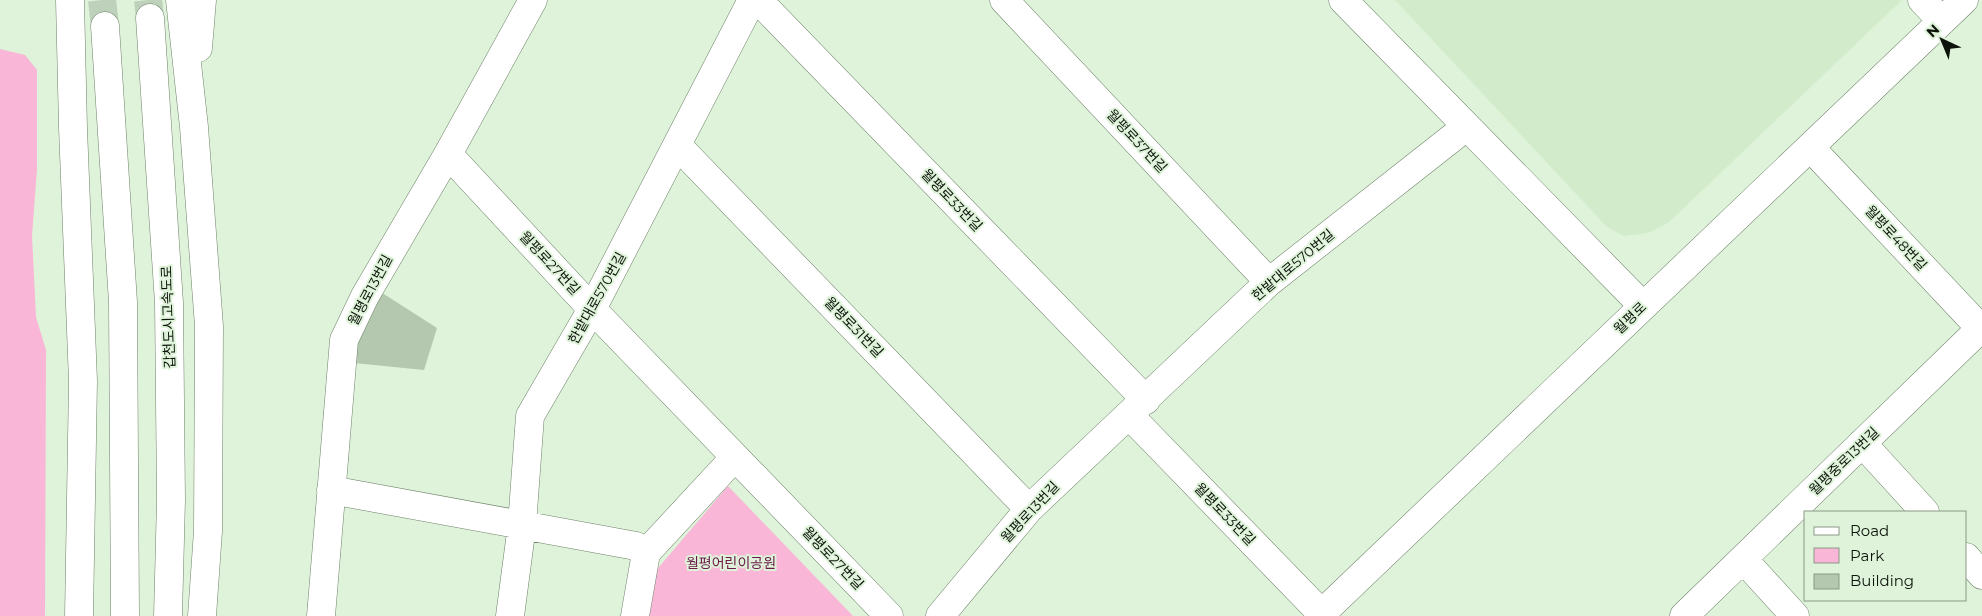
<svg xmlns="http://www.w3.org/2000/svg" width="1982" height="616" font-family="Montserrat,'Noto Sans KR',sans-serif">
<rect width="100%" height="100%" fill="#def3d9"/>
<path fill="#d2eccb" d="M1395 0H1902L1668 223 1648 233 1624 236 1607 227Z"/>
<path fill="#fab6d7" d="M0 49 25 55 37 70V169L32 236 36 317 46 350 45 616H0Z
M728 486 853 616H646L653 574Z"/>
<path fill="#b3c8af" d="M376 289 437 328 424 370 354 363 353 343Z"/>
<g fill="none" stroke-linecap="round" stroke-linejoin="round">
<path stroke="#bed1ba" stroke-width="28" stroke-dasharray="28 14" stroke-linecap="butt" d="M102 0 105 26
M148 0 150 18"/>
<g stroke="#6e8169" stroke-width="29">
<path id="street" d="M758 0 1146 400
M1004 0 1269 282
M1343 0 1643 306
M1922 0 1942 21
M678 146 1029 509
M1810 147 1982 330
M448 154 592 309 889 616
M1129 415 1324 616
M1862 443 1925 512
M331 490 636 546 646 553
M1966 557 1982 575
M1743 559 1795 616
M321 616 344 340 365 296 448 154 533 0
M510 616 522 525 530 416 592 309 752 0
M635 616 646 553 735 457
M940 616 1029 509 1269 282 1466 127
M1319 616 1964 0
M1684 616 1982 327"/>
</g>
<g stroke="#6e8169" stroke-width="29">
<path id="secondary" d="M70 0 73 128 83 381 79 616
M180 0 194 127 209 326 208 531 202 616
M198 48 202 0"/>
</g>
<g stroke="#6e8169" stroke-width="29">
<path id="primary" d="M150 18 169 303 171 500 168 616
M105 26 123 302 125 616"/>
</g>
<use href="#street" stroke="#fff" stroke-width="28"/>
<use href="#secondary" stroke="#fff" stroke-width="28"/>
<use href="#primary" stroke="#fff" stroke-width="28"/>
</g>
<g text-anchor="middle" stroke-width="4" stroke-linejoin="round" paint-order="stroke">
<g font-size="14" fill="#0c130a" stroke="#def3d9">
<text transform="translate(1137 141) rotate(47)" y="5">월평로37번길</text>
<text transform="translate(952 200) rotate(46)" y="5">월평로33번길</text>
<text transform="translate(1896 238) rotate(47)" y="5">월평로48번길</text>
<text transform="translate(550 263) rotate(47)" y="5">월평로27번길</text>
<text transform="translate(1293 265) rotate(-40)" y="5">한밭대로570번길</text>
<text transform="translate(370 290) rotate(-62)" y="5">월평로13번길</text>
<text transform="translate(597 298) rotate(-61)" y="5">한밭대로570번길</text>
<text transform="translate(168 317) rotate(-92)" y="5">갑천도시고속도로</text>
<text transform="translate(1630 318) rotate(-44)" y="5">월평로</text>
<text transform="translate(854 327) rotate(46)" y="5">월평로31번길</text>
<text transform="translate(1844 461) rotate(-44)" y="5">월평중로13번길</text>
<text transform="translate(1030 512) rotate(-47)" y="5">월평로13번길</text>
<text transform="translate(1225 514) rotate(46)" y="5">월평로33번길</text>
<text transform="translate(833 558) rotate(46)" y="5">월평로27번길</text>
</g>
<g font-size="14" fill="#6c194a" stroke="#def3d9">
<text x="731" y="568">월평어린이공원</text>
</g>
</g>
<rect x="1804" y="511" width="162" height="90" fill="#def3d9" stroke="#8a9986"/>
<rect x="1814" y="527" width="25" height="8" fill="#ffffff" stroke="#8a9986"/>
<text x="1850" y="536" font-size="15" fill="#0c130a">Road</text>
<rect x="1814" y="548" width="25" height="15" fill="#fab6d7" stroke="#8a9986"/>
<text x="1850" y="561" font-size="15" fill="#0c130a">Park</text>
<rect x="1814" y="574" width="25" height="15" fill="#b3c8af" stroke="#8a9986"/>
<text x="1850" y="586" font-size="15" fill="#0c130a">Building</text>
<g transform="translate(1942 40) rotate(316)" stroke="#def3d9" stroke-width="4" paint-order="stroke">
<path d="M0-4L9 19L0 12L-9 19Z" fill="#0c130a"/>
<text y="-8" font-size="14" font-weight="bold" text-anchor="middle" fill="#0c130a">N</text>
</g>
</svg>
